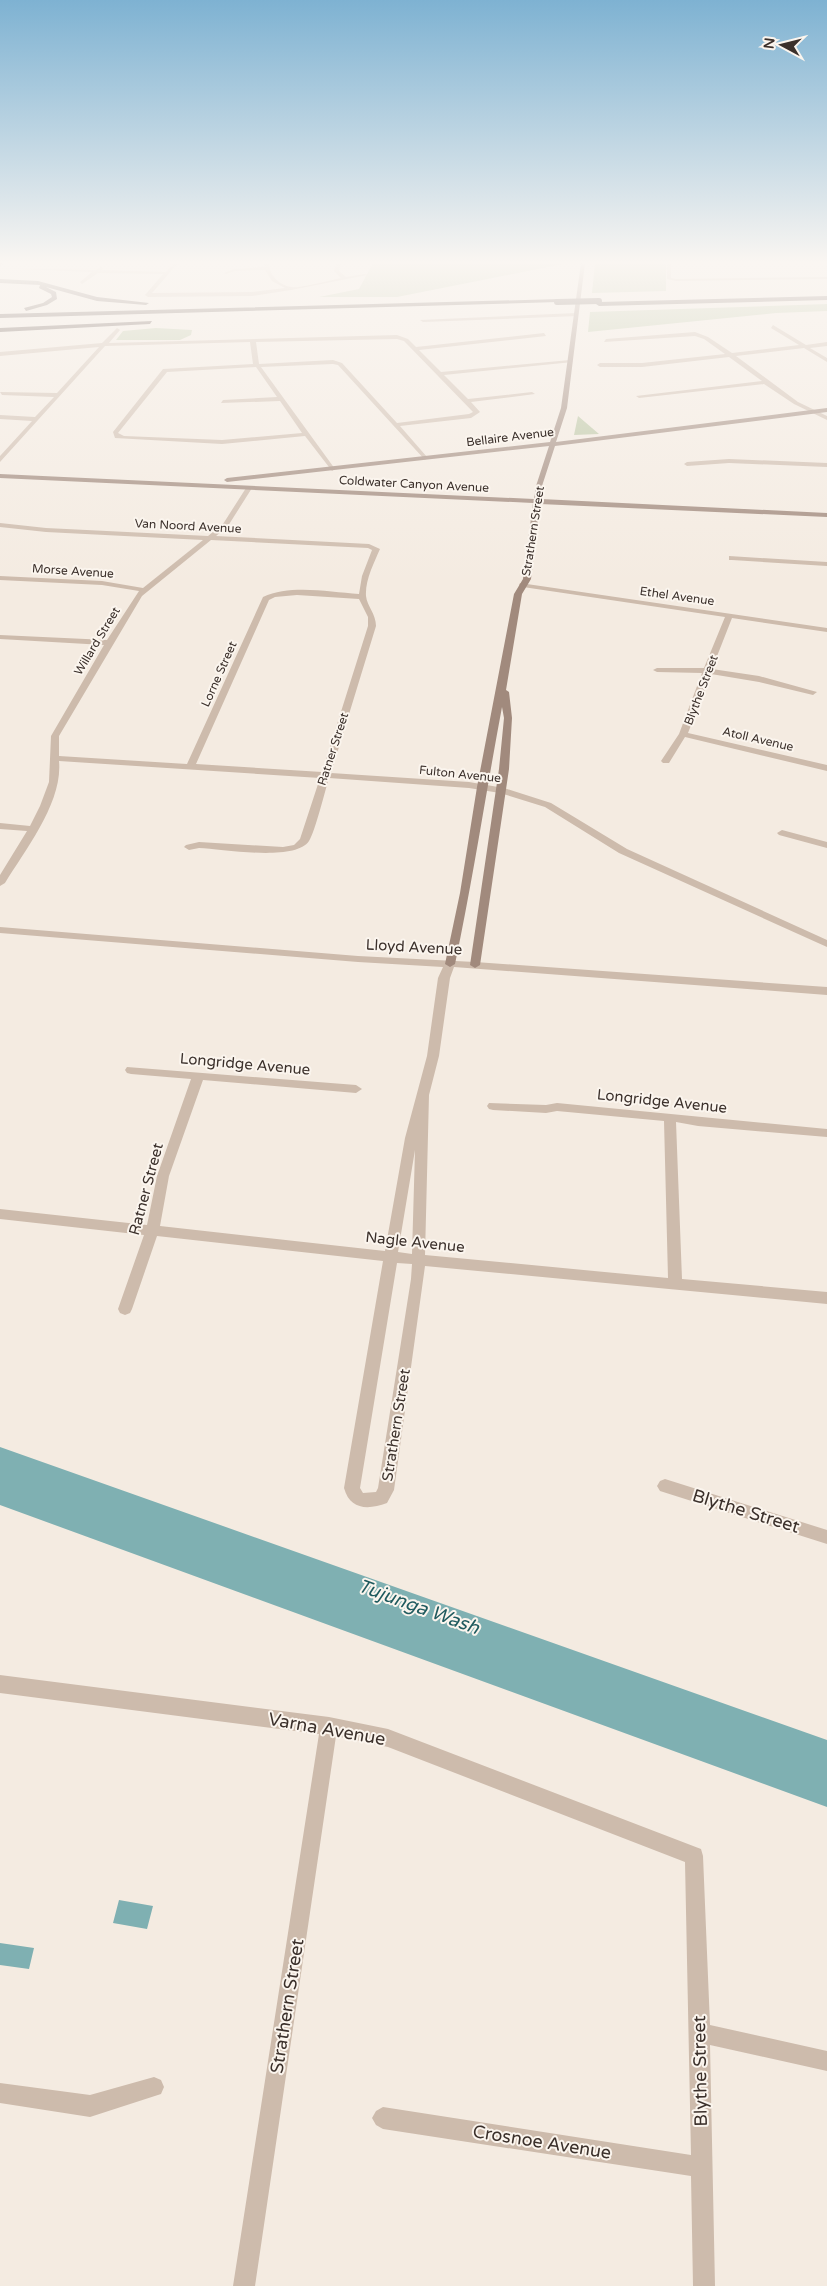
<svg xmlns="http://www.w3.org/2000/svg" width="827" height="2286" font-family="'Varela Round',sans-serif">
<rect width="100%" height="100%" fill="#f4ebe1"/>
<path fill="#b8c4a0" d="M373 263H568L397 297H319L359 289Z
M595 263H666V291L592 293Z
M827 304V311L776 313 588 332 590 312Z
M156 328 192 330 191 335 180 340H116L123 331Z
M578 416 599 434 574 435Z"/>
<path fill="#7fb0b2" d="M0 1447 827 1740V1807L0 1505Z
M119 1900 153 1906 147 1929 113 1923Z
M0 1943 34 1948 29 1969 0 1965Z"/>
<g fill="none" stroke-linecap="round" stroke-linejoin="round">
<path fill="#cdbbac" fill-rule="evenodd" d="M174 263H178L152 293 252 292 285 288 272 281 265 270 235 271 226 274 224 273 234 269 264 267 265 263H269C269 275 279 285 291 287 299 289 331 280 341 278L334 271 337 263H341L339 271 346 277 365 274 367 275 291 290 252 296 148 297 145 295 163 274 98 273 82 284 80 282 92 272 20 269 96 270 101 267 103 268 102 270 166 272Z
M667 263H671V278L676 279 827 277V279L676 281 667 279Z
M576 313 578 316 423 322 420 320Z
M773 325 806 345 827 342V346L810 348 827 358V362L804 348 736 356 798 402 827 416V420L794 404 764 384 639 398 636 396 762 381 729 357 642 367H600L597 365 600 363H642L725 354 704 339 695 336 604 342 606 339 695 332 708 337 732 353 799 345 771 328Z
M117 328 120 330 109 343 397 335 408 339 416 347 544 333 546 336 419 350 441 372 570 360 573 362 444 375 468 399 532 392 535 394 471 402 480 412 471 418 400 426 427 457 425 460 338 365 333 364 261 367 335 469 332 471 305 436 222 444 115 438 113 432 163 369 253 364 250 342 105 346 0 462V456L32 421 0 419V415L35 417 54 397 2 395 0 392 57 393 99 347 0 356V352L102 343ZM397 339 404 341 473 412 469 414 397 423 342 363 333 360 259 364 256 342ZM256 367 277 397 223 400 221 403 280 401 302 433 222 440 124 436 118 433 167 372Z
M729 459 827 463V467L729 463 687 466 684 464 687 462Z
M249 486 252 488 228 526 216 536 369 544 380 549C374 563 365 580 366 596 367 606 376 614 376 626L331 773 469 782 504 788 551 803 627 849 827 940V947L619 853 545 807 500 793 469 788 329 778C325 791 315 832 309 841 295 862 223 849 199 848L189 850 184 847 186 845 199 842 283 847 294 845 300 839 320 778 59 761C63 802 26 849 5 883L0 886V875L27 831 0 829V823L30 826 40 806 49 782 51 736 104 645 0 639V635L107 640 139 591 102 585 0 580V576L102 581 143 588 203 540 46 532 0 527V523L46 528 208 536 223 524 246 488ZM211 540 368 548 372 550 362 576 359 594C329 592 291 584 263 597L187 764 59 756V736L142 596ZM297 595 359 599 368 617V626L322 772 196 764 269 600 275 597Z
M729 556 827 562V566L732 560H729Z
M520 583 827 628V632L732 618 712 669 759 676 817 692 813 695 759 682 711 674 688 733 827 765V771L685 737 669 763H663L661 761 679 734 702 673 657 672 653 670 657 668H704L725 617 523 587 519 585Z
M782 830 827 842V848L779 835 777 833Z
M0 927 358 956 475 962 827 987V995L454 967 450 978 439 1056 429 1095 425 1255 668 1278 664 1121 557 1111 546 1113 493 1110 489 1109 487 1106 489 1103 546 1105 557 1103 827 1129V1137L698 1126 676 1122 682 1279 827 1292V1304L425 1266 394 1490 387 1503C368 1510 350 1510 344 1488L383 1261 157 1236 132 1309 130 1313 125 1315 120 1313 118 1309 144 1235 0 1219V1209L147 1225 157 1176 191 1079 131 1074 127 1073 125 1070 127 1067 356 1085 362 1089 356 1093 203 1080 169 1176 160 1226 385 1251 405 1138 427 1056 438 978 443 967 358 962 0 933ZM415 1150 412 1254 398 1252ZM397 1263 412 1264 411 1279 378 1488 376 1492 363 1493 360 1488Z
M665 1479 827 1530V1544L660 1491 657 1486 660 1481Z
M0 1675 329 1717 388 1729 701 1849 703 1856 710 2025 827 2051V2071L710 2045 715 2286H693L691 2176 383 2129 376 2125 372 2118 376 2111 383 2107 691 2155 685 1862 388 1747 336 1736 255 2286H233L319 1734 0 1693Z
M154 2077 161 2080 164 2087 161 2094 90 2117 0 2103V2083L90 2095Z"/>
<path fill="#a18a7d" fill-rule="evenodd" d="M581 263H585L567 408 556 442 827 408V412L555 446 542 486 541 499 827 513V517L540 504 531 579 522 594 506 690 509 692 512 718 509 769 480 965 475 968 470 965 499 769 504 718 502 707C486 792 473 879 455 964L450 967 445 964 460 893 477 787 514 594 523 579 533 503 0 478V474L534 499 536 486 549 446 227 482 224 480 227 478 550 442 561 408Z"/>
<path fill="#7d675c" fill-rule="evenodd" d="M0 263H4L0 266Z"/>
<path fill="#5c4a42" fill-rule="evenodd" d="M0 279 38 281 97 297 149 303 146 305 97 301 46 287 56 292 57 299 47 305 26 311 24 308 43 303 52 297 51 294 39 288 40 285 0 283Z
M827 296V300L599 306 596 304 599 302Z
M560 299 558 302 0 318V314Z
M152 321 150 324 0 332V328Z"/>
<path stroke="#5c4a42" stroke-width="6" d="M557 302 599 301"/>
</g>
<linearGradient id="sky" x2="0" y2="1"><stop stop-color="#7eb2d2"/><stop offset="0.45" stop-color="#faf6f2"/><stop offset="1" stop-color="#faf6f2" stop-opacity="0"/></linearGradient>
<rect width="827" height="583" fill="url(#sky)"/>
<g text-anchor="middle" stroke-width="4" stroke-linejoin="round" paint-order="stroke">
<g font-size="12" fill="#3b302b" stroke="#fbf5ee">
<text transform="translate(510 437) rotate(-7)" y="4">Bellaire Avenue</text>
<text transform="translate(414 484) rotate(3)" y="4">Coldwater Canyon Avenue</text>
<text transform="translate(188 526) rotate(3)" y="4">Van Noord Avenue</text>
<text transform="translate(533 531) rotate(-81)" y="4">Strathern Street</text>
<text transform="translate(73 571) rotate(4)" y="4">Morse Avenue</text>
<text transform="translate(677 596) rotate(8)" y="4">Ethel Avenue</text>
<text transform="translate(97 641) rotate(-59)" y="4">Willard Street</text>
<text transform="translate(219 674) rotate(-66)" y="4">Lorne Street</text>
<text transform="translate(701 690) rotate(-69)" y="4">Blythe Street</text>
<text transform="translate(758 739) rotate(13)" y="4">Atoll Avenue</text>
<text transform="translate(333 749) rotate(-72)" y="4">Ratner Street</text>
<text transform="translate(460 774) rotate(6)" y="4">Fulton Avenue</text>
</g>
<g font-size="15" fill="#3b302b" stroke="#fbf5ee">
<text transform="translate(414 947) rotate(3)" y="5">Lloyd Avenue</text>
<text transform="translate(245 1064) rotate(5)" y="5">Longridge Avenue</text>
<text transform="translate(662 1101) rotate(6)" y="5">Longridge Avenue</text>
<text transform="translate(146 1189) rotate(-75)" y="5">Ratner Street</text>
<text transform="translate(415 1242) rotate(6)" y="5">Nagle Avenue</text>
<text transform="translate(396 1425) rotate(-81)" y="5">Strathern Street</text>
</g>
<g font-size="18" fill="#3b302b" stroke="#fbf5ee">
<text transform="translate(746 1511) rotate(17)" y="6">Blythe Street</text>
<text transform="translate(327 1729) rotate(10)" y="6">Varna Avenue</text>
<text transform="translate(287 2006) rotate(-81)" y="6">Strathern Street</text>
<text transform="translate(700 2071) rotate(-91)" y="6">Blythe Street</text>
<text transform="translate(542 2142) rotate(9)" y="6">Crosnoe Avenue</text>
</g>
<g font-size="19" font-style="italic" fill="#1f5a5e" stroke="#fbf5ee">
<text transform="translate(419 1606) rotate(20)" y="7">Tujunga Wash</text>
</g>
</g>
<g transform="translate(782 45) rotate(277)" stroke="#fbf5ee" stroke-width="4" paint-order="stroke">
<path d="M0-4L9 19L0 12L-9 19Z" fill="#3b302b"/>
<text y="-8" font-size="14" font-weight="bold" text-anchor="middle" fill="#3b302b">N</text>
</g>
</svg>
